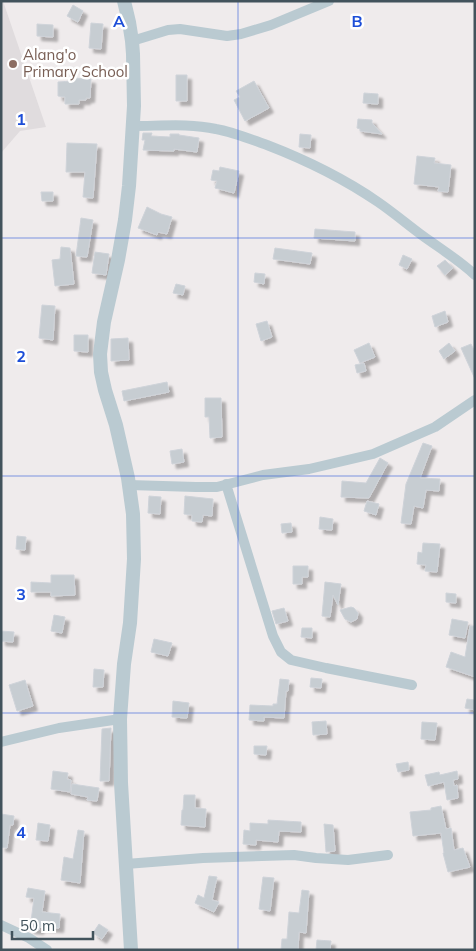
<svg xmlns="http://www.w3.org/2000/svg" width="476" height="951" font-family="Mulish,sans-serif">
<defs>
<filter id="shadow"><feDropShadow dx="4.5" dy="4.5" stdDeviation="1" flood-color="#0004"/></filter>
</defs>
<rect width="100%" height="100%" fill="#efebec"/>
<path fill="#e0dcde" d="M1 1H3L46 127 20 131 1 153Z"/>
<path fill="#c7cdd2" stroke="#cfd3d9" filter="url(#shadow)" d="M73 5 83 11 78 22 67 16Z
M91 23 103 24 101 49 89 48Z
M37 24 53 25V37L37 36Z
M176 75H187V101H176Z
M72 78 91 79 90 98H86V100H79V104H65V97L58 96V82L72 81Z
M254 81 269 108 245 121 234 100 240 97 236 91Z
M364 93 378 94V104L363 103Z
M358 119 372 120V123L382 134 360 131V129L357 128Z
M143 133H152L151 136 170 137V134H179V135L199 138 197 152 174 149V151L143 150 145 140H142Z
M300 134 311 135 310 148 299 147Z
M67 143 97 144 93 198 83 197 85 172H66Z
M417 156 435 158 434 163 451 165 448 192 438 191 439 187 414 184Z
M220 167 239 171 234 193 215 188 217 181 211 180 213 170 219 171Z
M41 192H53V201H42Z
M147 207 161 214 172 217 167 234 158 232 157 235 138 228Z
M81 218 93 220 87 257 76 256Z
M315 229 355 232V241L314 238Z
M61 247 70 248 74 284 55 286 52 260 60 259Z
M275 248 312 253 310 264 273 259Z
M95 252 109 254 106 275 92 273Z
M403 255 412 259 407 269 399 265Z
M445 260 453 268 445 275 437 266Z
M255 273 265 274 264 284 254 282Z
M176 284 185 286 183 295 173 293Z
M42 305 55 306 53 340 39 338Z
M445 311 448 322 435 327 432 316Z
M267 321 272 337 261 341 256 324Z
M74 335H88V352L74 351Z
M128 338 129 360 111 361V339Z
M369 343 375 357 360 363 354 350Z
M449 343 455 351 444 359 439 351Z
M471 344 475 352V379L461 348Z
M364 363 366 371 357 373 355 365Z
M167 382 169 392 124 401 122 391Z
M205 398H221L222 437 210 438 209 417H205Z
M423 443 432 446 420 478 440 479 439 491 426 490 423 508 414 506 411 524 401 523 406 484Z
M182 449 184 462 172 464 170 451Z
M380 458 388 463 369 498 341 497 342 481 366 483Z
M149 496 161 497 160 514 148 513Z
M185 496 213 499 212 516 203 515 202 522 192 521V515L184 514Z
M367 501 379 504 376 515 364 511Z
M320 517 333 519 332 530 319 529Z
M291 523 292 532 282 533 281 524Z
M17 536 26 537 25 550 16 549Z
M423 543 440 544 437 572 425 571 426 565 417 564 418 552 422 553Z
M293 566H308V577H302V584H293Z
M51 575H74L75 595 51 596V592H31V582L51 583Z
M325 582 341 584 338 605 333 595 330 617 322 616Z
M446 593 456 594V603L446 602Z
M351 607 354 608 358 613 357 619 351 622 345 619 340 610Z
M284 608 288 621 276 624 272 611Z
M54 615 65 617 62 633 51 631Z
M452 619 468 622 465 638 449 635Z
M470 626H475V677L446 667 451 652 465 657Z
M302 628H312V638L301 637Z
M1 631 14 632 13 642 1 641Z
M154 639 172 643 168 656 151 652Z
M94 669 104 670 103 687H93Z
M311 678 322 679 321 688 310 687Z
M280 679 289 680 288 691H286L284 718 264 717V721L249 720 250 705 273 706V704H277Z
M25 680 33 706 17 711 9 685Z
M467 699 475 700V710L465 708Z
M173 701 189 703 187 718 172 717Z
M326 721 327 734 313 735 312 722Z
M422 722 437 723 435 740 421 739Z
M111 728 109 781H100L102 729Z
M254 746H267L266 755 254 754Z
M408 762 409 770 398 772 396 764Z
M53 771 68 773 67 779 71 780 70 792 51 789Z
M457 771 458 779 453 780 454 786 457 785 458 798 447 800 444 782 428 786 425 775 439 772 440 775Z
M72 784 99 788 97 801 87 800 88 797 71 794Z
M184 795H195V808L206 809 205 827 181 825 182 810H183Z
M441 806 446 829 451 828 454 850 463 848 470 867 448 872 443 853H444L441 833 413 836 410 812 431 810V808Z
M1 814 14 816 13 825H10L7 848 1 847Z
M268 820 301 822V832L279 831 278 842 256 840V845L243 844 244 830 250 831V823L268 824Z
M38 823 50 825 48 841 36 840Z
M324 824 333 825 335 851 326 852Z
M78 830 84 831 80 883 61 880 64 857 73 859Z
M209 876 217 877 212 900 219 902 214 912 195 903 198 895 204 898Z
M263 877 274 878 270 911 259 909Z
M28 888 45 891 42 912 60 914 59 928 40 927 39 930 30 929 34 898 26 897Z
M302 890 309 891 306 933 299 932 298 950H281L282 939H287L289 912 299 913Z
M99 924 108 930 102 939 93 933Z
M317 940 331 941 330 950H316Z"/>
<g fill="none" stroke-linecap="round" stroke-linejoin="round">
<path stroke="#bacad1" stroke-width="10" d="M132 41 168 30 180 29 227 36 241 34 271 25 329 1
M133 126C161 126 189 123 216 129 233 132 250 139 267 145 306 160 343 178 378 202 394 213 408 225 423 236 441 249 459 260 475 275
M226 484 273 636 281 652 291 660 326 668 412 685
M129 485 196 487H217L263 475 309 469 373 454 435 427 475 400
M1 742 59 728 120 719
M126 864 203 858 294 855 316 858 348 860 388 855
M1 925 29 938 47 950"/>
<path stroke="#bacad1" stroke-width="14" d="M124 1 129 22 132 41 133 54 134 106 129 186 125 220 118 260 104 322 100 354 101 372 105 390 116 425 128 478 133 514 134 559 130 623 124 664 120 719 121 783 131 950"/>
</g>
<path fill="none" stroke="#1d4ed8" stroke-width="1" stroke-opacity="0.55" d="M238 1V950M1 238H475M1 476H475M1 713H475"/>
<circle fill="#8d6e63" stroke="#fff" stroke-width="2" cx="13" cy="64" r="5"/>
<g text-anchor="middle" stroke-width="5" stroke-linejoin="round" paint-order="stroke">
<g font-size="15" fill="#785e54" stroke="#fff" text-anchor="start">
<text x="23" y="60">Alang'o<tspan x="23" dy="17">Primary School</tspan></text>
</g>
</g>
<g font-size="16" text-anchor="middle" font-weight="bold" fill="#1d4ed8" stroke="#fff" stroke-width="5" stroke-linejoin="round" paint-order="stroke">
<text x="119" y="27">A</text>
<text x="357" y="27">B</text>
<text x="21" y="125">1</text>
<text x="21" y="362">2</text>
<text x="21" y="600">3</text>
<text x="21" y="838">4</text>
</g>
<rect width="476" height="951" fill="none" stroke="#42535c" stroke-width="5"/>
<path d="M12 931v8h81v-8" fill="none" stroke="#42535c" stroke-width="2.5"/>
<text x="20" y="931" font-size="15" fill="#42535c" stroke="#ffffff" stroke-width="4" paint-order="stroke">50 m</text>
</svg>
